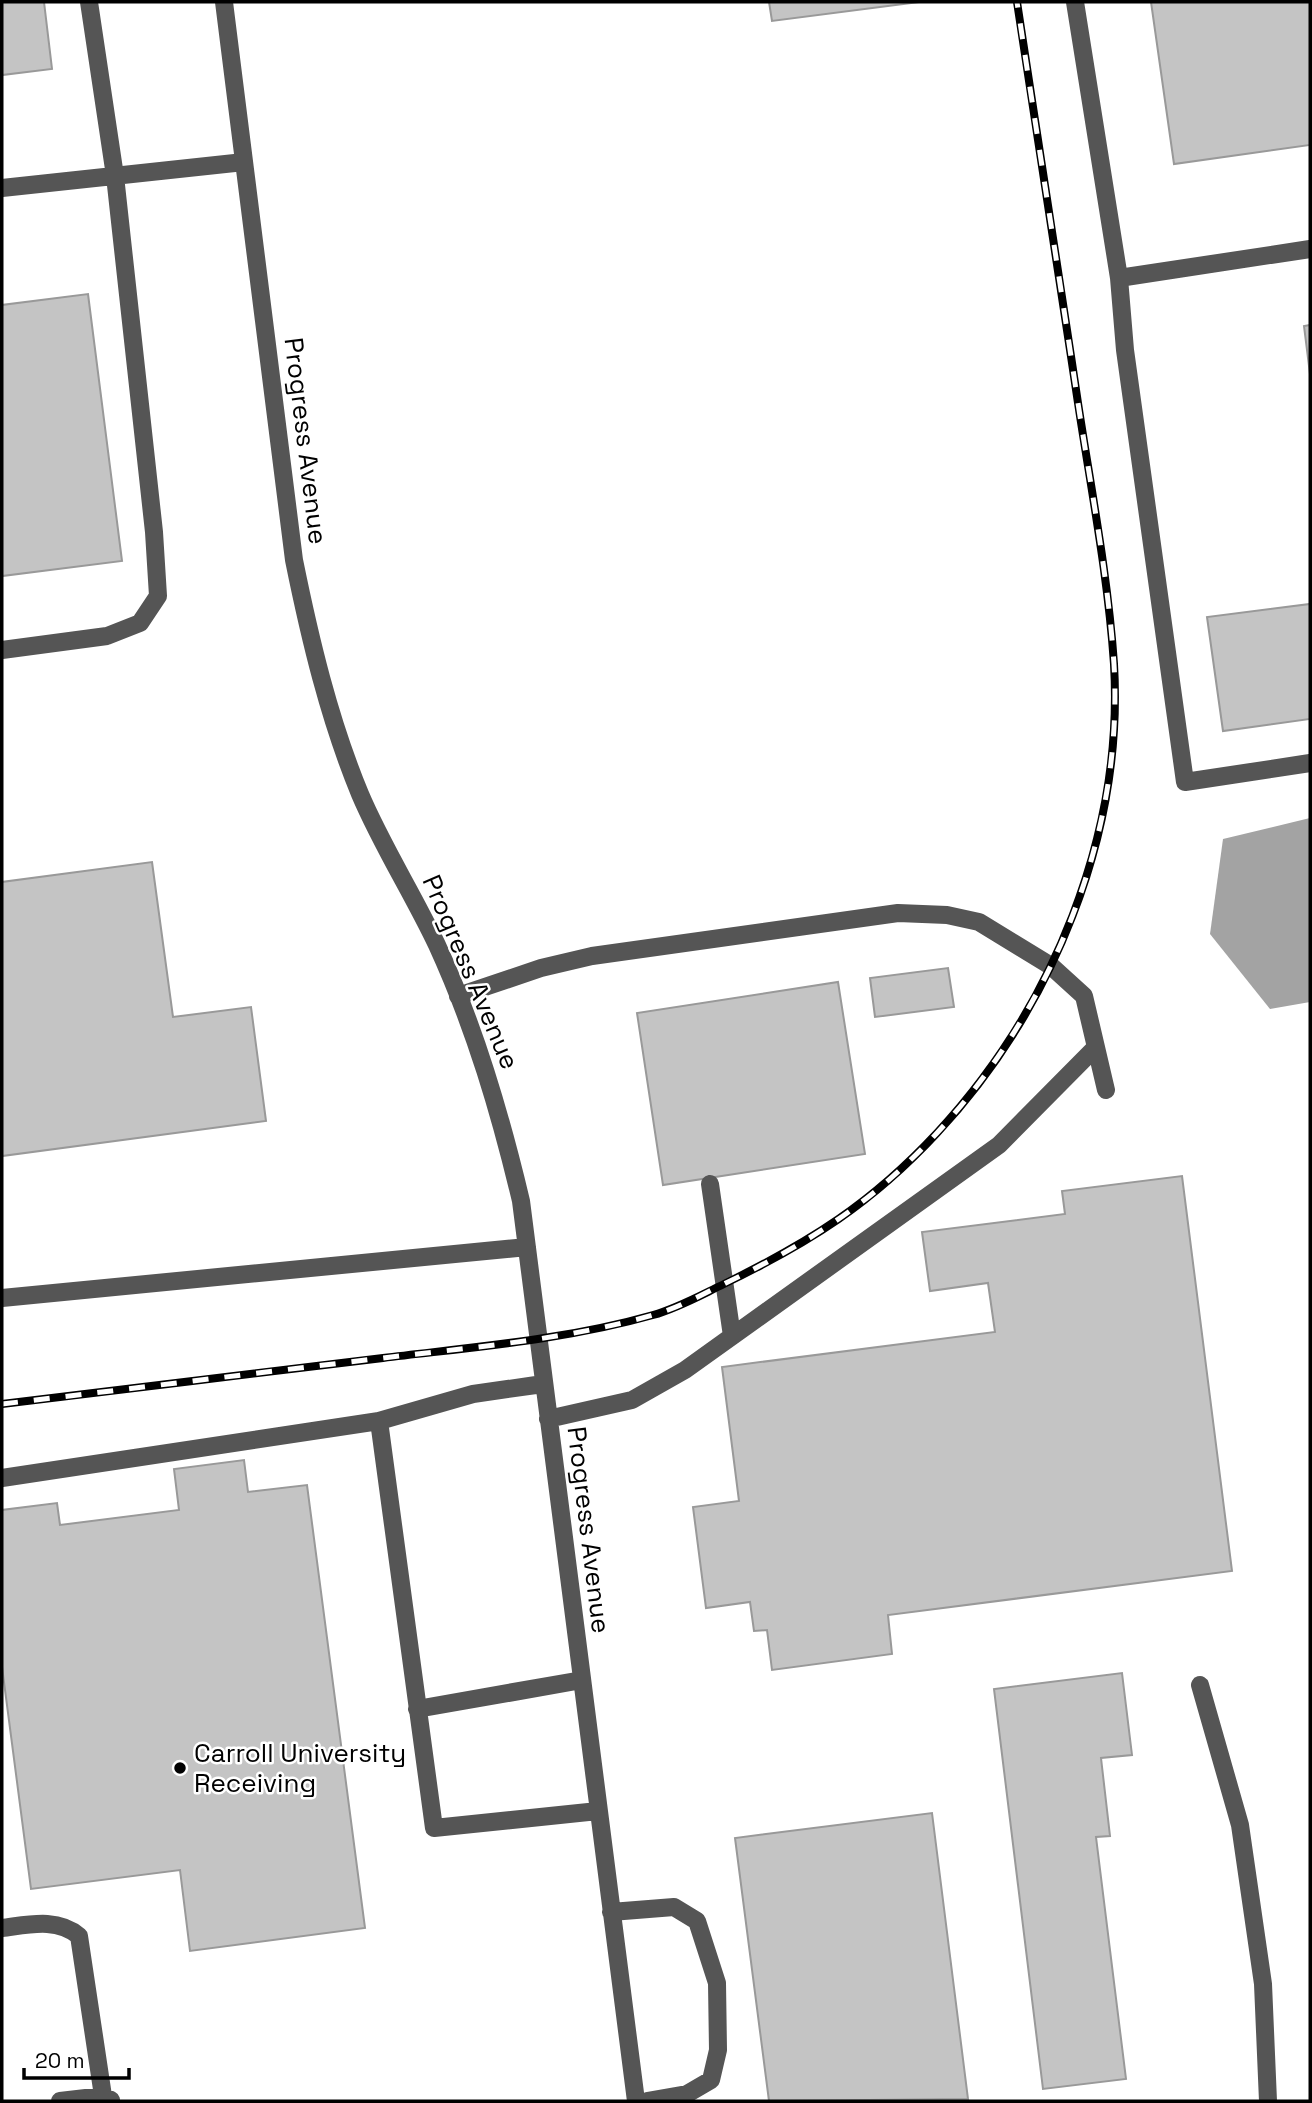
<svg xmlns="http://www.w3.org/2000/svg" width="1312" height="2103" font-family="'Space Grotesk',sans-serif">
<rect width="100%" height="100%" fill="#fff"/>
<path fill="#a3a3a3" d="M1310 818V1002L1270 1009 1210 934 1223 839Z"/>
<path fill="#c4c4c4" stroke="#999" stroke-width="2" d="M2 2H44L52 69 2 75Z
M769 2H919L772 21Z
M1151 2H1310V145L1174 164Z
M88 294 122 561 2 576V305Z
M1310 325V374L1304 326Z
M1310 604V719L1223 731 1207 617Z
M152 862 173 1017 251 1007 266 1121 2 1156V882Z
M948 968 954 1007 875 1017 870 978Z
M838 982 865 1154 663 1185 637 1013Z
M1182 1176 1232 1571 888 1615 892 1654 772 1670 767 1630 754 1631 750 1602 706 1608 693 1507 739 1501 722 1367 995 1332 988 1283 930 1291 922 1232 1065 1214 1062 1191Z
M244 1460 248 1492 307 1485 365 1928 190 1951 180 1870 31 1889 2 1667V1510L57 1503 60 1525 179 1510 174 1469Z
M1122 1673 1132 1755 1101 1758 1110 1836 1096 1837 1126 2079 1043 2089 994 1689Z
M932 1813 968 2099 769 2101 735 1838Z"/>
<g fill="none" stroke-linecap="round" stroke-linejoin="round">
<path stroke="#555" stroke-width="18" d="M224 2 294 560C310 639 329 719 360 794 382 846 413 894 437 945 475 1028 500 1113 521 1201L636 2101
M1075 2 1119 278 1310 249
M2 188 244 162
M1119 278 1125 350 1185 782 1310 763
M2 650 107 636 140 623 158 596 154 532 115 176 89 2
M458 996 541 968 592 956 898 913 947 915 979 922 1051 966 1084 996 1106 1090
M710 1184 732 1336
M2 1298 527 1247
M548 1419 632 1400 685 1370 999 1145 1096 1047
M379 1421 434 1828 598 1811
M2 1478 379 1421 473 1394 543 1384
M1200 1685 1240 1825 1263 1984 1268 2101
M417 1709 582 1680
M611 1912 674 1907 697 1921 717 1983 718 2050 711 2080 687 2094 647 2101
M2 1928C27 1925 57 1917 79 1936L103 2096
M60 2101 103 2096 111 2100"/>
<g stroke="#000" stroke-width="8">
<path id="rail" d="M2 1404C129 1389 256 1373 383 1358 473 1347 565 1340 653 1315 678 1308 701 1295 724 1284 810 1242 871 1204 937 1133 1052 1009 1124 835 1114 664 1108 576 1091 489 1078 403 1058 269 1037 135 1017 2"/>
</g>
<use href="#rail" stroke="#fff" stroke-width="5" stroke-dasharray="16" stroke-linecap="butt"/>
</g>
<circle fill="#000" stroke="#fff" stroke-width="2.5" cx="180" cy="1768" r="7"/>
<g text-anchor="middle" stroke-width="5" stroke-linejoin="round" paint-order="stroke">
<g font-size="26" fill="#000" stroke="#fff">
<text transform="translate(306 441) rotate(83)" y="9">Progress Avenue</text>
<text transform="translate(471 972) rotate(67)" y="9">Progress Avenue</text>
<text transform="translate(589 1530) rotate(83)" y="9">Progress Avenue</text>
</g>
<g font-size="26" fill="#000" stroke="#fff" text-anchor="start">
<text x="194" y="1762">Carroll University<tspan x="194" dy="30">Receiving</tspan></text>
</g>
</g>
<rect width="1312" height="2103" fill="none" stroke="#000000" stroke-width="7"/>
<path d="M24 2068v10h105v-10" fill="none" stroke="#000000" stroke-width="3.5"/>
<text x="35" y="2068" font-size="21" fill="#000000" stroke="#ffffff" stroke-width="5" paint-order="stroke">20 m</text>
</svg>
